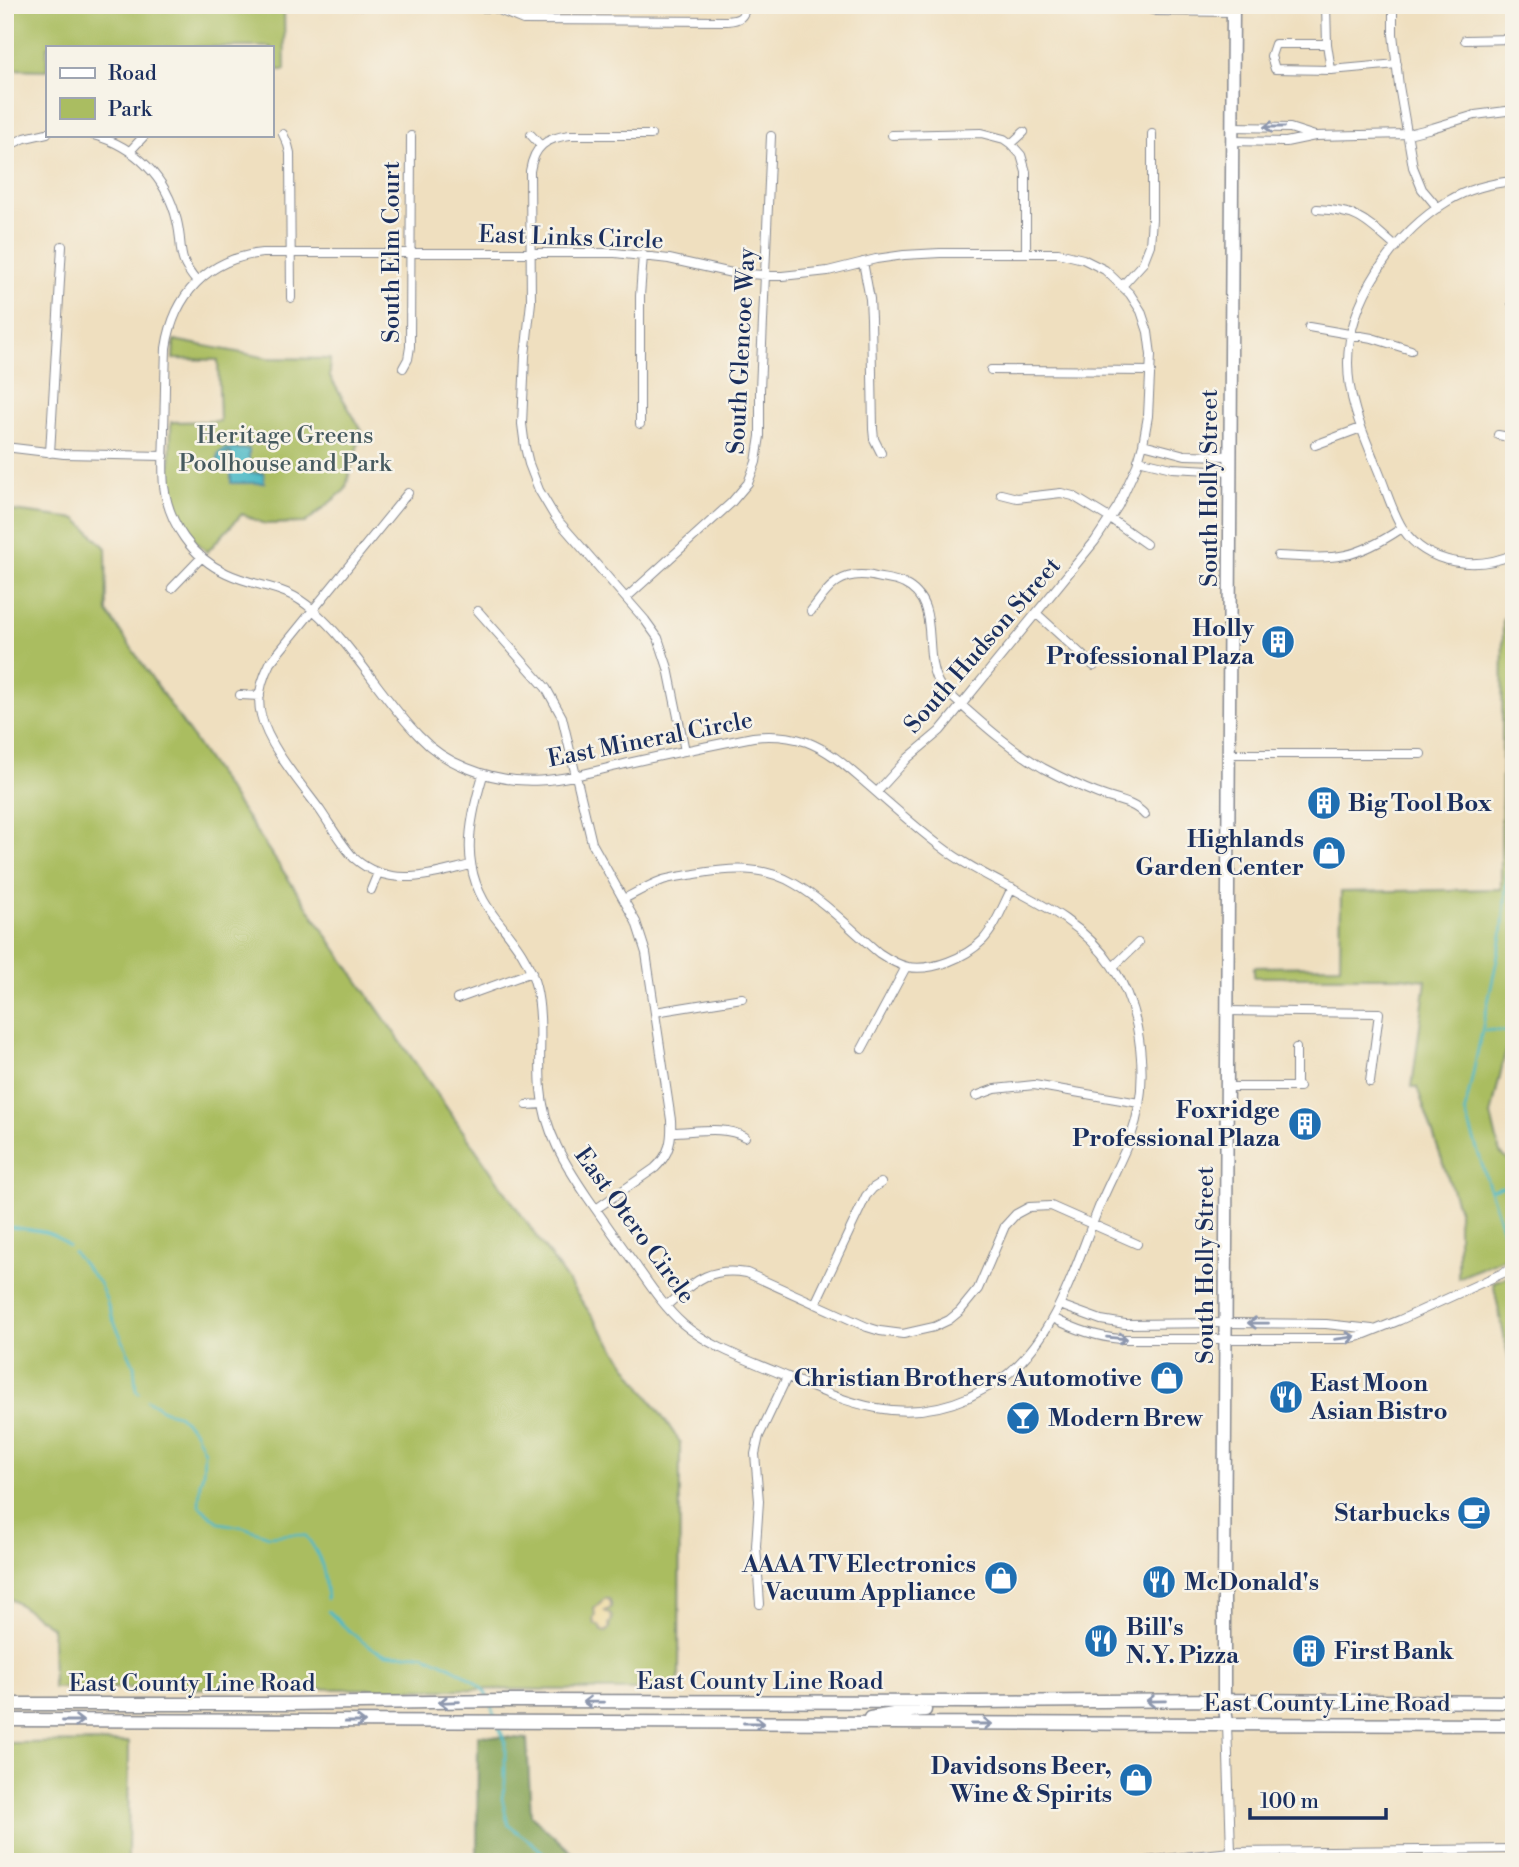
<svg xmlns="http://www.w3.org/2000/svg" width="1519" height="1867" font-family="'Libre Bodoni',serif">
<rect width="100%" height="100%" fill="#f7f3e8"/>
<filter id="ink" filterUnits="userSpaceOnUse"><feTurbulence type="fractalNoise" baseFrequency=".0143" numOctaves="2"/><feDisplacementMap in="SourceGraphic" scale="14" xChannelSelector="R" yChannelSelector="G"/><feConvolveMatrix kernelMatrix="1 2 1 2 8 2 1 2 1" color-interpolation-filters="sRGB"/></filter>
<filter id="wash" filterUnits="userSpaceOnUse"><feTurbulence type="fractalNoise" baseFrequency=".00686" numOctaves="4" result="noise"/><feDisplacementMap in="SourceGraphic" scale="28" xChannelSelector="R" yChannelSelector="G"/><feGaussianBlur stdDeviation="1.57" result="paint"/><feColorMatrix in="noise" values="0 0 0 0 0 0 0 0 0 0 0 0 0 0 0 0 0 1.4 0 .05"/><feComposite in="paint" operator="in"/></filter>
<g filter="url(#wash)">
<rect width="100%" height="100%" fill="#efdfbf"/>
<path fill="#aabd61" stroke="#627660" stroke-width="2" d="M5 5H284L285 70H271V47H47V70L5 69Z
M174 340 268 358 330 359V377L362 431 345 490 305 523 264 524 242 514 207 552C162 513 171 474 171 422L220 421 218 360 173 359Z
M5 510 77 519 106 548 107 612 338 952 680 1442 679 1690 53 1688 52 1627 5 1595Z
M1503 618H1514V1032L1507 1045 1491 1115 1500 1153 1514 1165V1254L1458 1278V1207L1417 1087H1412L1426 980 1401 977H1254V967L1340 966 1341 892 1501 889Z
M1514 1274V1374L1510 1365 1493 1282Z
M129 1742 128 1862H5V1743Z"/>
<path fill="#87a457" stroke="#516a5a" stroke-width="2" d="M478 1735 527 1739 531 1815 582 1862H477Z"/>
<path fill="#eeda9e" stroke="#84847e" stroke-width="2" d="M604 1599H609L611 1603V1608L605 1611 611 1615 612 1620 609 1624 610 1627 606 1632 602 1631 599 1626 595 1624 593 1619 595 1616 594 1608Z"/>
<path fill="#4cb9c6" stroke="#347492" stroke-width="2" d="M225 449H249V473H264V483H231V453L224 454 228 459V465H218V454Z"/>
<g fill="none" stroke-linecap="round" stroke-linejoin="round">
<path stroke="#4cb9c6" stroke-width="2.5" d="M1485 1031 1492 1030 1514 1033
M1490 1190 1514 1184
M5 1226C28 1231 51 1227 68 1246
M73 1252 99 1283 106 1299 111 1315 134 1365 136 1390 139 1393
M1512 1259 1465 1111 1502 936 1512 817 1514 814
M147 1400 165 1411 177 1414 194 1430 204 1451 203 1474 200 1482 199 1506 220 1523 243 1527 269 1536 294 1534 306 1536C323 1558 325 1572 327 1599
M328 1611C343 1625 360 1643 380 1652 391 1657 406 1653 418 1654 435 1656 481 1681 487 1696
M491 1705 496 1719
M498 1725 505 1741V1783L502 1798 508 1825 531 1842 554 1862"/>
</g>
</g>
<g filter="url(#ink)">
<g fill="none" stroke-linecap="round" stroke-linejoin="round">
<g stroke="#85878e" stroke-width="10">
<path id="street" d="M352 5 494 8 523 20 727 21C739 20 744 18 746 5
M1134 5 1156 11 1233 12
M1326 5 1327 44 1331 70 1397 64
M1393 5V34L1399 86 1413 167 1422 189 1438 208
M1465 40 1514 39
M1327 44H1275L1271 56 1275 69 1331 70
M1232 127 1290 128 1315 136
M283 134 288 145 290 153 291 298
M93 135C135 146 167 178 177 221 184 250 175 256 197 282
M531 135 541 146
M651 135H570C546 138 534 146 530 171L531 302 525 356 522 424 525 447 529 464 539 490 555 517 645 620 658 638 668 668 685 751
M892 135 981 133 1004 139 1011 144 1021 155 1026 172V253
M1232 141 1286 142 1315 136 1408 134 1432 128 1475 115 1514 110
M1011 144 1024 132
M5 147 25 138 47 133
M130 151 144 136
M1514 181C1491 183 1468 189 1448 201 1395 233 1348 300 1348 363 1348 402 1364 435 1378 470 1386 489 1392 512 1403 529 1427 565 1477 571 1514 554
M1317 209C1360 211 1365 220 1396 247
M863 262 870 299 871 318 873 429 874 439 881 453
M1123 285 1143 263 1150 245 1152 219V134
M1512 303 1514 304
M1309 327 1372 338 1411 350
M403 368 408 359 410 347 411 136
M991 370 1151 371
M640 424V296L643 255
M1498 435 1514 438
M1143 444 1185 455 1230 456
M1315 445 1361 428
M5 447 64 454 164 456
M50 453 62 246
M1138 460 1172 468 1230 471
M408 493 270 663C262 679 256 697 261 715 268 746 301 784 320 810 331 826 341 844 354 858 361 864 368 869 377 872 407 884 441 872 471 865
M1001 494 1017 498 1061 493 1073 496 1111 519 1146 544
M1278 556C1336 559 1353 561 1402 528
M172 588 202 557
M626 598 731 503 748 483 756 462 760 436V390L771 136
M478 611 546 688 562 717 592 843 636 922 646 953 671 1120C672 1140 670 1154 655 1168L596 1209
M811 611C828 588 840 570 872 576 882 579 895 579 904 584 944 603 919 656 941 687 973 715 1005 746 1043 768 1060 777 1078 786 1096 793 1113 800 1133 801 1145 815
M1037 614 1094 666
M240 695 260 696
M1228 754H1421
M483 775C468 825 459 871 494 916 512 939 529 958 536 987 544 1021 538 1055 541 1089 544 1131 565 1164 588 1198 604 1221 620 1244 637 1267 651 1287 665 1308 683 1324 709 1346 743 1358 774 1371 840 1399 897 1429 969 1397 983 1390 997 1383 1009 1373 1057 1332 1074 1269 1097 1212 1107 1186 1121 1162 1131 1136 1150 1085 1143 1011 1112 966 1070 903 995 889 939 845 914 826 891 805 868 785 849 769 831 751 807 742 789 736 771 735 753 737 713 745 673 753 633 762 573 776 528 793 467 768 449 761 432 750 419 736 381 697 353 645 313 610 283 583 259 589 226 573 192 557 169 524 164 486 162 467 164 447 164 428 165 401 165 375 166 348 174 295 207 259 262 253H615L669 259 732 273 782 276 828 271 876 259 904 255 940 253H1058L1083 259 1105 270 1130 294 1141 311 1148 332 1151 355 1148 416 1143 444 1137 465 1118 506 1095 541 940 731 908 758 877 792
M371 890 378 873
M624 899C637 892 649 885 663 880 673 877 685 876 695 874 730 868 763 865 795 884 823 900 854 932 879 953 888 959 898 965 908 967 933 971 965 958 983 940 996 926 1003 905 1012 888
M1113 967 1138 943
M457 999 532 972
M1227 1011 1379 1013 1370 1082
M655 1012 742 998
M1296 1048V1087
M862 1049 906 967
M1227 1087H1299
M976 1096 995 1089 1034 1085 1139 1103
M527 1105 543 1104
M672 1132C694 1132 725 1125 745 1137
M815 1304 866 1196 873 1188 881 1183
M1060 1305 1101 1320 1125 1324 1225 1323 1326 1324 1372 1329
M666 1306C693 1283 708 1266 747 1273L867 1327 880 1331 903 1334 934 1327 949 1320 960 1311 978 1289 1005 1226 1016 1214 1029 1207 1051 1206 1137 1244
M1053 1318C1074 1329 1097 1337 1121 1339H1346L1360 1336 1400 1320 1514 1268
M760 1604 756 1546 759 1501 755 1454 759 1436 787 1377
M1227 1723 1231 1852
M1135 1862 1231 1852 1514 1849"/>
</g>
<g stroke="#85878e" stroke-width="15">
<path id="secondary" d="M5 1704H287L504 1701 978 1702 1224 1700 1514 1702
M870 1718 911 1711 925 1710
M5 1720 1514 1725
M1227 1723 1224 1700V1596L1233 5"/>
</g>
<use href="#street" stroke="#fff" stroke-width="8"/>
<use href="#secondary" stroke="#fff" stroke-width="12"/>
</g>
<defs><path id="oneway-shaft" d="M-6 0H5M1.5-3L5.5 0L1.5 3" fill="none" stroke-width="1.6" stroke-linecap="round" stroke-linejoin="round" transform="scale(1.75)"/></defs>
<g stroke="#8d97ae">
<use href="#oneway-shaft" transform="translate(1274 127) rotate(-180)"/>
<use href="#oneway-shaft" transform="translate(1258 1323) rotate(-179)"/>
<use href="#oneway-shaft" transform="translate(1117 1338) rotate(5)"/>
<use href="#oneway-shaft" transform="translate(1345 1338) rotate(-7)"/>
<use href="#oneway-shaft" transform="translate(1156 1701) rotate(179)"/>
<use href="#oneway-shaft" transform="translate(449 1702) rotate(178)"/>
<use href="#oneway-shaft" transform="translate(593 1702) rotate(-179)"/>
<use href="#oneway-shaft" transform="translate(73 1721)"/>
<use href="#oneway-shaft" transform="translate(355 1722)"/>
<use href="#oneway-shaft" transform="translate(754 1723)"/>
<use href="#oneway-shaft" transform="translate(982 1724)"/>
</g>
</g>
<defs>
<g id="building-disc" transform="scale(1.75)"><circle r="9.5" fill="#1f6fb2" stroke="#f7f3e8"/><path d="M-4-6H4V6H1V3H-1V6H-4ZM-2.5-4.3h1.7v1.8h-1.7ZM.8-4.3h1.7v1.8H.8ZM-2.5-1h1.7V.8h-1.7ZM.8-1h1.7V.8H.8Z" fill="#fff"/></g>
<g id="shop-disc" transform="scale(1.75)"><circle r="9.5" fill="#1f6fb2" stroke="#f7f3e8"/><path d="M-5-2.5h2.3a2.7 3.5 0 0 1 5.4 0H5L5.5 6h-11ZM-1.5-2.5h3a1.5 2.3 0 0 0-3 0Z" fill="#fff"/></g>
<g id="restaurant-disc" transform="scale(1.75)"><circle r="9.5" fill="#1f6fb2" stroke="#f7f3e8"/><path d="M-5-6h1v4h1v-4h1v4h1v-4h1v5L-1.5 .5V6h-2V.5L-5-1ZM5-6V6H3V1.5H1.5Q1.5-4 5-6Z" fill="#fff"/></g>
<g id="bar-disc" transform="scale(1.75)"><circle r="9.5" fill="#1f6fb2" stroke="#f7f3e8"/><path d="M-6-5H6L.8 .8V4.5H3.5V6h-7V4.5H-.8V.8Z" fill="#fff"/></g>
<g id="cafe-disc" transform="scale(1.75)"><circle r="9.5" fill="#1f6fb2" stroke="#f7f3e8"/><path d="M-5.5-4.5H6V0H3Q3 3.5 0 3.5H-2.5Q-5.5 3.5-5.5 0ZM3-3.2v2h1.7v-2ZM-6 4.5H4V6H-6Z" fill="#fff"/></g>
</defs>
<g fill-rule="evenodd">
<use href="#building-disc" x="1278" y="642"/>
<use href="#building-disc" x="1324" y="803"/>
<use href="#shop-disc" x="1329" y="853"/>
<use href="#building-disc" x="1305" y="1124"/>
<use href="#shop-disc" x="1167" y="1378"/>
<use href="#restaurant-disc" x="1286" y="1397"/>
<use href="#bar-disc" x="1023" y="1418"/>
<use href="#cafe-disc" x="1474" y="1513"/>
<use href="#shop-disc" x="1001" y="1578"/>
<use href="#restaurant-disc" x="1159" y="1582"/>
<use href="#restaurant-disc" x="1101" y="1641"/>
<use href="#building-disc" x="1309" y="1651"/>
<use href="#shop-disc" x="1136" y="1780"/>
</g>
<g text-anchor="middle" stroke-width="5" stroke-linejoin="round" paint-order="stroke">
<g font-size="24" fill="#1b2f5e" stroke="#f7f3e8">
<text transform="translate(571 237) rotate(2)" y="8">East Links Circle</text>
<text transform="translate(391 252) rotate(-90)" y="8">South Elm Court</text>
<text transform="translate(741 351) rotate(-87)" y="8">South Glencoe Way</text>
<text transform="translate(1209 488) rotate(-90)" y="8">South Holly Street</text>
<text transform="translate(982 645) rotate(-49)" y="8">South Hudson Street</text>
<text transform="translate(650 739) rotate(-11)" y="8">East Mineral Circle</text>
<text transform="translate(635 1225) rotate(54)" y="8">East Otero Circle</text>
<text transform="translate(1205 1265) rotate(-90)" y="8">South Holly Street</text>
<text x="760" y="1689">East County Line Road</text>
<text x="192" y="1691">East County Line Road</text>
<text x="1327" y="1711">East County Line Road</text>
</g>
<g font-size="24" fill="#465a5f" stroke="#f7f3e8">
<text x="285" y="443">Heritage Greens<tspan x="285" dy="28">Poolhouse and Park</tspan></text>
</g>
<g font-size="24" font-weight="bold" fill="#1b2f5e" stroke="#f7f3e8" text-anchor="end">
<text x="1254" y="636">Holly<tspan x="1254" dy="28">Professional Plaza</tspan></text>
<text x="1348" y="811" text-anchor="start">Big Tool Box</text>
<text x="1304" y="847">Highlands<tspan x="1304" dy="28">Garden Center</tspan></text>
<text x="1280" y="1118">Foxridge<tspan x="1280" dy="28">Professional Plaza</tspan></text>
<text x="1142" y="1386">Christian Brothers Automotive</text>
<text x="1310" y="1391" text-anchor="start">East Moon<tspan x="1310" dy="28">Asian Bistro</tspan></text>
<text x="1048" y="1426" text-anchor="start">Modern Brew</text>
<text x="1450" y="1521">Starbucks</text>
<text x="976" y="1572">AAAA TV Electronics<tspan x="976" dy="28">Vacuum Appliance</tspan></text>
<text x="1184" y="1590" text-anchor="start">McDonald's</text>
<text x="1126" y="1635" text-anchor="start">Bill's<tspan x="1126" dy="28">N.Y. Pizza</tspan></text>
<text x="1334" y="1659" text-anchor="start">First Bank</text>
<text x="1112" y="1774">Davidsons Beer,<tspan x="1112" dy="28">Wine &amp; Spirits</tspan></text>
</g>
</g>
<rect width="1519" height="1867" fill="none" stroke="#f7f3e8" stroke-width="28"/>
<rect x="46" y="46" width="228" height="91" fill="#f7f3e8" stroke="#9fa5b1" stroke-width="2"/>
<rect x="60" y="68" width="35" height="10" fill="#ffffff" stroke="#9fa5b1" stroke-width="2"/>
<text x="108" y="80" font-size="21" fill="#1b2f5e">Road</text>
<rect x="60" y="98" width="35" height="21" fill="#aabd61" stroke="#9fa5b1" stroke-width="2"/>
<text x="108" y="116" font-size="21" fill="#1b2f5e">Park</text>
<path d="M1250 1808v10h136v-10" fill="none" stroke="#1b2f5e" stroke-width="3.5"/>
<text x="1260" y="1808" font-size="21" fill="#1b2f5e" stroke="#f7f3e8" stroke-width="5" paint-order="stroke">100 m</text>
</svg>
